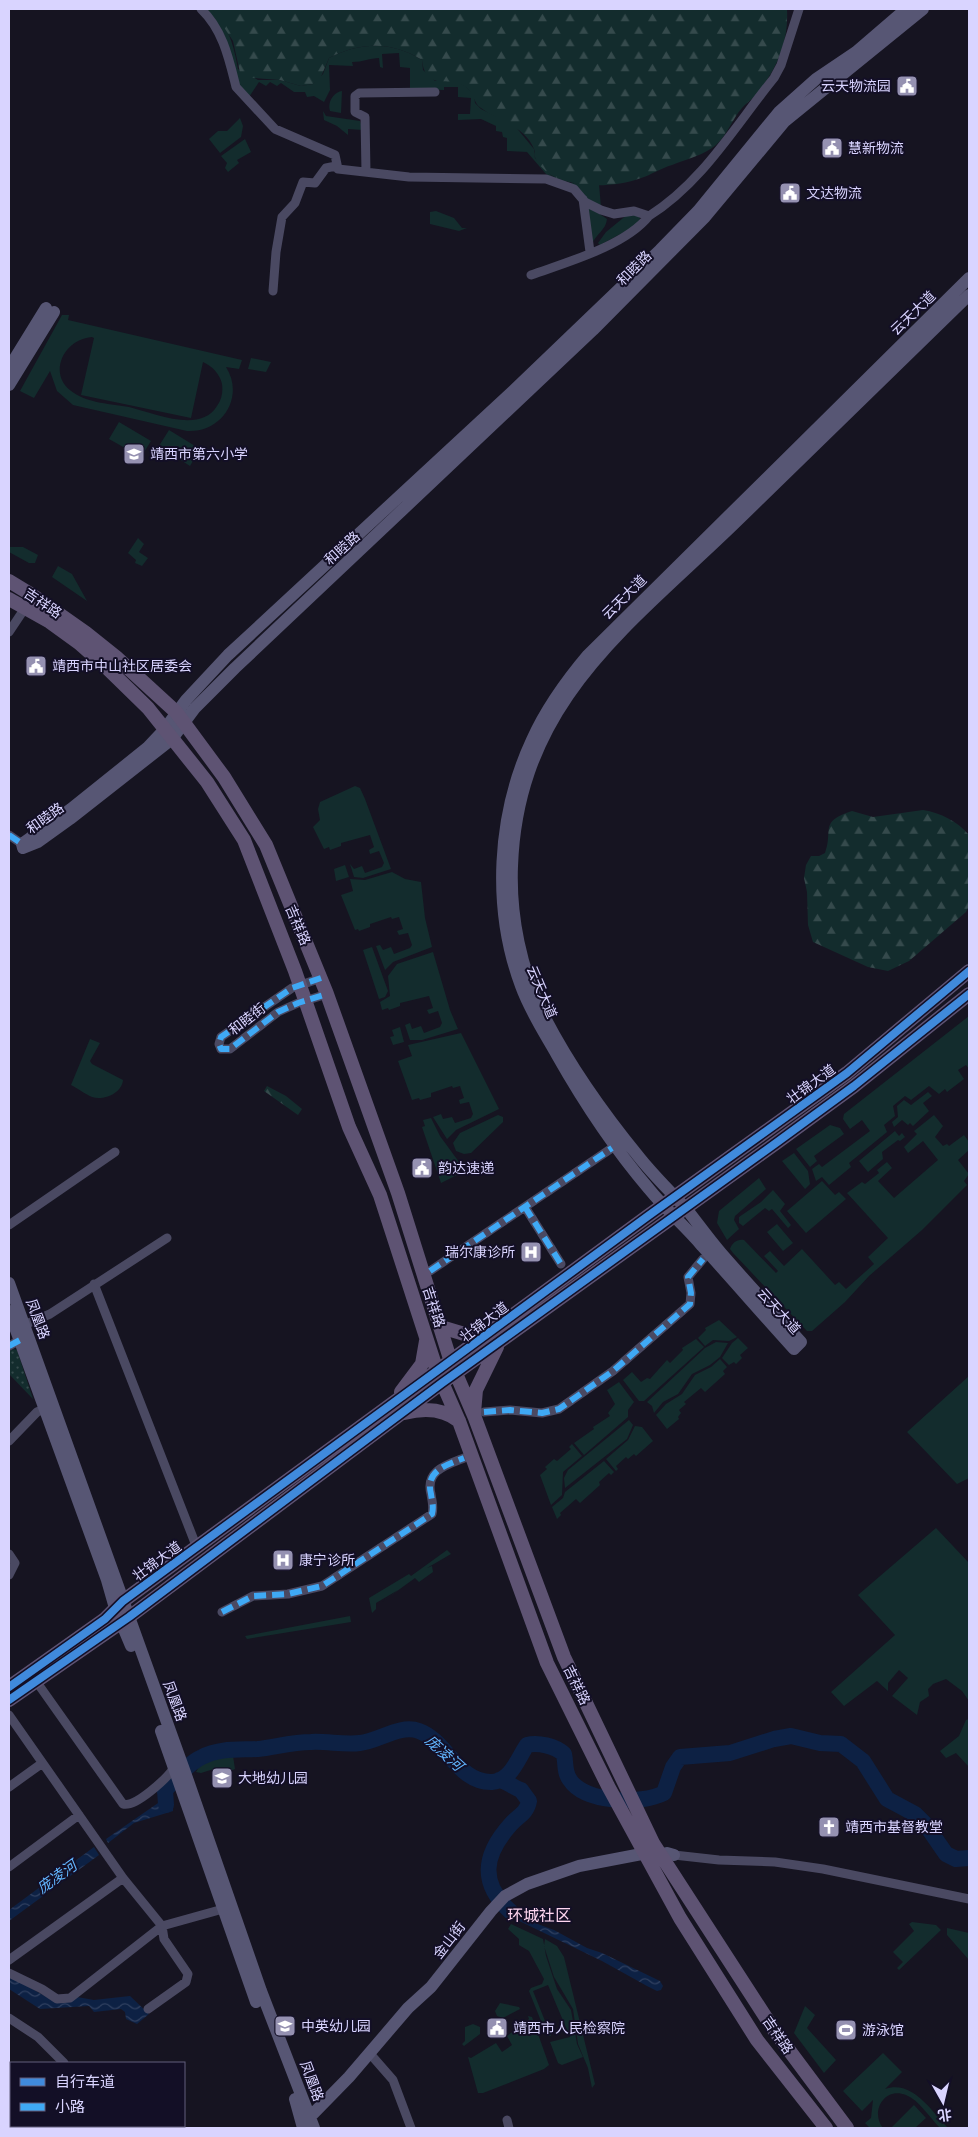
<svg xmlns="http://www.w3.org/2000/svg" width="978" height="2137" font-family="'Asap Condensed','Noto Sans SC',sans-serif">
<defs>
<pattern id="forest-firs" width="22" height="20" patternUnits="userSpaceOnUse" patternTransform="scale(1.25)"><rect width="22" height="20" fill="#132c2d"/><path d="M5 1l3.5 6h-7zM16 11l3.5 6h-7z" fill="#354a4c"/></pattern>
<pattern id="garden-dots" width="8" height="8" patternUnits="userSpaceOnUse" patternTransform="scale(1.25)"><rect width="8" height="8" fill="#132c2d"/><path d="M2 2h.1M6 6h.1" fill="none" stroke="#354a4c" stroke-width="1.8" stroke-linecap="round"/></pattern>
<pattern id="water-waves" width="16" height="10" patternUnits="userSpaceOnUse" patternTransform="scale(1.25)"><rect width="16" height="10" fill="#0d2144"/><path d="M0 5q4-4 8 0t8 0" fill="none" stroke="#304060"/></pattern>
</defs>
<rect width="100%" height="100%" fill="#161421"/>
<path fill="#132c2d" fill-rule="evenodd" d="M206 9H212C229 27 234 46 238 69L258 80H280L301 86 313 84 323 74 329 58C361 42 391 41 422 60L423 70 435 81H456L465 86 474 94 475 103 481 109 515 126 534 149 535 158 552 176 570 183 599 184 601 207 546 174 527 152 507 151V138L503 137 502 132 496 131V126L481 119 458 120V114H470L471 98 458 97V87H444V90L410 89V68L400 67 399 53 382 54 383 68 380 67 379 58C370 58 363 62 352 62L353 66 329 65 330 90 324 102 314 96 307 97 305 92H294L281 83 277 86 270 82 266 86 259 82 249 97 240 88 224 35Z
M342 91 341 113 330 111C327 102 334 92 342 91Z
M323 111 326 116 360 121 363 130 348 129V135L337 126 324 120Z
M240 118 243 126 241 137 220 153 209 139 218 131H227Z
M245 139 251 152 237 160 239 163 228 172 225 168 227 163 221 156Z
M588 206 607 219C606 230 596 234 592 244Z
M436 211 454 218 462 228H467L459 231 430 224V212Z
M628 214 639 216 640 219 637 225 600 245 598 243 606 232Z
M62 315H69L68 320 242 360 239 369 226 367C245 397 222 433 187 431L73 405 57 391 50 371 34 398 20 391ZM92 337 94 338 81 395 191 418 203 362C212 366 220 374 222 384 223 392 222 399 217 406 200 434 154 413 129 407 112 404 88 403 74 393 46 376 63 339 92 337Z
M251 358 271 362 266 372 248 369Z
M119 422 151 441 141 457 109 439Z
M169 430 200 449 190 466 159 446Z
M138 538 144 544 139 552 148 558 142 566 135 563 136 560 128 553Z
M9 547H23L38 555 35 563H29L9 552Z
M58 566 72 574 87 601 52 577Z
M355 786 360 788 365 799 391 869 363 878 354 877 350 864 354 869 362 866 365 873 382 867 384 863 379 851 370 854 369 850 374 847 370 835 341 843V846L330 850 329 847 324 849 313 827 320 820 318 809 320 802Z
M345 865 349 877 336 881 334 869Z
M392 872 405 879 421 882 425 918 432 947 393 962 385 970 376 946 380 945 383 950 391 947 394 954 410 948 412 945 408 933 399 935 397 931 403 929 399 917 392 919 391 917 370 924V927L359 931 358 929 355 930 341 895 353 891 350 879 365 880Z
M372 947 388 991 385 997 379 999 363 950Z
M433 952 450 1010 458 1029 422 1040H410L405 1025 410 1023 412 1029 421 1026 424 1033 440 1027 442 1023 438 1011 429 1014 427 1010 433 1008 429 996 400 1003V1006L389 1010 388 1008 382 1010 380 1002 390 996 388 976 397 964Z
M969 1016V1069L966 1065 958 1070 964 1079 947 1092 945 1089 939 1094 929 1086 911 1100 905 1096 893 1106 895 1116 884 1125 887 1132 849 1163 851 1167 829 1185 822 1177 816 1181 812 1169 819 1164 822 1167 870 1131 862 1120 850 1129 843 1119 844 1114Z
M400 1027 404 1042 393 1045 390 1037 394 1036 392 1030Z
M461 1033 499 1109 456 1130 447 1139 433 1117 441 1114 443 1119 452 1117 455 1123 471 1118 473 1114 469 1102 460 1104 459 1100 464 1098 460 1086 453 1088 452 1086 431 1093V1097L420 1100 419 1098 412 1100 398 1061 412 1056 408 1045Z
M90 1039 100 1043 90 1061 92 1064 123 1080C122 1093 104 1101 92 1097 85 1094 77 1088 71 1085Z
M928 1092 932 1096 923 1103 929 1111 913 1126 910 1123 908 1125 902 1120 894 1127 892 1122 898 1117 897 1106 904 1100 911 1105Z
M498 1115 503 1117V1122L471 1153 464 1154 456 1151 453 1143 460 1133Z
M934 1115 943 1126 935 1137 943 1146 947 1144 949 1146 964 1135 969 1142V1150L958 1160 969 1174 964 1181 967 1185 922 1230 869 1276 845 1302 812 1331H807L733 1253 730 1249C732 1243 737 1239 744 1240L776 1273 778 1271 764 1256 770 1251 784 1266 802 1249 835 1285 839 1282 846 1289 874 1264 868 1257 888 1238 847 1193 862 1182 865 1184 879 1173 877 1170 887 1162 892 1168 878 1181 894 1198 938 1160 923 1141 908 1153 904 1147 917 1134 914 1131Z
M431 1118 440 1136 459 1162V1174L441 1183 422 1127 425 1126 423 1120Z
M830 1125 840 1128 844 1134 814 1156 817 1161 810 1167 796 1149Z
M895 1131 899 1136 902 1133 905 1137 900 1141 898 1140 882 1152 883 1159 868 1172 859 1161Z
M794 1153 808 1171 810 1184 805 1189 782 1161Z
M759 1178 766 1189 735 1216 734 1220 739 1229 727 1240 717 1223 719 1211Z
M822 1181 835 1195 839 1192 846 1199 806 1233 787 1211Z
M773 1190 785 1204 780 1211 791 1225 788 1228 772 1209 769 1211 765 1208 743 1226 739 1223V1217L761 1202Z
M777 1224 793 1243 783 1251 767 1232Z
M719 1320 737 1337 729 1341 713 1340 705 1346 698 1338 706 1330 705 1328Z
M738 1338 748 1348 740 1355 742 1358 736 1364 734 1362 729 1365 722 1358 732 1343Z
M696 1339 704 1347 644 1401H639L623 1380 632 1372 641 1382 647 1378 650 1379 667 1360 670 1363 683 1350 682 1348Z
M716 1342 728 1343 720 1357 710 1365 692 1374 678 1394 663 1402 654 1413 652 1406 647 1402 705 1348Z
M720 1359 727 1367 723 1371 725 1374 705 1392 701 1388 684 1402 686 1404 679 1410 681 1413 678 1417 679 1419 667 1429 656 1415 666 1404 682 1394 695 1375 711 1367Z
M969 1376V1478L957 1484 907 1432Z
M619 1382 634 1402 628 1410V1417L584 1455 574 1443 594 1429 593 1427 610 1416 608 1413 615 1404 607 1390Z
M629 1420 633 1425 627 1439 565 1488 564 1478 568 1470Z
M635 1426 642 1427 653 1441 636 1456 634 1454 628 1459 626 1457 616 1466 618 1469 616 1471 606 1459 628 1440Z
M572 1444 582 1456 563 1472 562 1495 551 1505 540 1475 547 1469 545 1467 554 1459 557 1461 571 1449 569 1447Z
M604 1461 614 1472 611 1475 609 1473 599 1482 600 1485 580 1503 576 1499 560 1513 561 1515 557 1519 552 1507 563 1498 565 1492Z
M936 1528 969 1563V1701L962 1691 946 1679 933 1684 928 1689 929 1696 920 1702 917 1715 892 1696 908 1678 899 1670 888 1683V1691L877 1681 844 1706 831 1692 895 1635 858 1595Z
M447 1550 451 1554 427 1568 432 1566 433 1572 419 1582 415 1578 382 1602 398 1590 376 1603V1609L372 1613 369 1598 409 1574 411 1576Z
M350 1616 351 1622 247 1639 245 1636Z
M969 1719V1767L956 1753 946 1758 940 1751 959 1736 966 1720Z
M225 1756H233L235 1769 220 1775 217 1768 201 1773 196 1772 201 1763Z
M912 1922 936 1925 941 1930 899 1970 897 1968 903 1962 893 1952 914 1931 909 1924Z
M511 1924 543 1939 546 1956 557 1989 571 2010 577 2044 583 2057 562 2065 558 2063 550 2042 570 2037 548 1985 533 1991 551 2036H547L529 1991 531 1988 542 1984 544 1979 529 1951 519 1945V1939L508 1929Z
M947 1928 969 1933V1960L947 1935Z
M545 1939 557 1946 564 1957 595 2084 592 2088 588 2068 578 2044 573 2009 554 1977 544 1946Z
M500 2003 519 2007 520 2009 503 2018 497 2016 495 2011Z
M805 2006 815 2015 807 2028 836 2060 824 2073 794 2033Z
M528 2016 532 2017 549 2065 544 2069 483 2093H478L468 2057 471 2058 496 2043 502 2052 512 2045 507 2036 529 2019Z
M473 2024 480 2027V2034L464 2046 462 2044 465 2041V2027Z
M883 2053 902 2072 885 2089C913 2080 930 2110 948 2128H940C930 2118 919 2100 906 2095 884 2086 870 2112 883 2128H870L865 2123 871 2118 873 2100 862 2111 843 2091Z
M914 2105 926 2118 915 2128H891Z"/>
<path fill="url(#forest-firs)" d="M212 9H787C789 43 776 72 753 98 750 101 745 104 742 108 732 119 728 134 716 145 704 155 687 159 672 165 661 168 651 175 641 178 616 187 584 188 559 179 551 176 537 165 535 157 533 152 536 154 534 149 525 126 499 122 481 108 473 103 475 94 467 88 449 73 426 94 422 60 391 41 361 42 329 58L320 79 313 84 301 86 280 80 241 77 233 41Z
M923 810C941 813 957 821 969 835V906L966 912 909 961 888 971 868 967 813 942 808 925 807 892 804 878 806 865 811 856H819L825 853C834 830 818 822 852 811L873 817Z
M267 1086 286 1096 302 1109 298 1115 264 1091Z"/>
<path fill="url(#garden-dots)" d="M14 1349 17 1350 33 1399 9 1374V1351Z"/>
<path fill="url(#water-waves)" d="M167 1781 173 1799V1811L134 1823 108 1843 106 1839 161 1801 156 1790Z
M94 1847 99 1855 9 1921V1910Z
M512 1902 514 1909 524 1919 554 1930 587 1948 602 1953 660 1981 663 1986 661 1990 657 1991 647 1986 602 1961 501 1912Z
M9 1976 52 2000 77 1997 94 2000 130 1996 149 2014 137 2024 126 2019 125 2012 121 2009 94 2012 89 2006 40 2009 9 1989Z"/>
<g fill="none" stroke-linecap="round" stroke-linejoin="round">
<path stroke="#0d2144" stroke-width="16" d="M499 1780C508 1781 513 1788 521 1790L529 1801C527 1813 518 1816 511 1824 483 1855 479 1883 511 1912
M166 1805 165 1790C176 1779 188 1763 202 1757 219 1748 239 1750 258 1749 275 1747 293 1742 311 1742 327 1741 344 1745 360 1743 379 1741 400 1724 419 1731 447 1741 458 1783 492 1782 511 1781 518 1758 527 1745 538 1742 555 1746 564 1754 566 1763 564 1772 570 1780 585 1803 641 1805 664 1793L673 1767 680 1757 730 1753 774 1739 791 1736 820 1743 841 1744 863 1761 887 1799 915 1814 926 1825 946 1854 956 1859 969 1858"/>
<path stroke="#4a4962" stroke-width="9" d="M201 9C223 30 229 59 236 87L275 129 335 155 338 169 409 177 546 179 574 189 585 202 601 210 614 214 634 211 649 216C702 183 735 126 774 78L781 65 799 9
M366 172 365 117 355 112V96L359 93 435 92
M583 199 590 252
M531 275C567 262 625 246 649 216
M273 291 276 252 282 217 295 203 303 182 315 183 326 168 336 166
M9 632 25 608
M9 835 22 844
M321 978 292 988 221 1037 219 1044 221 1049H230L278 1012 298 1003 327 994
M525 1207 561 1264
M9 1225 115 1152
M430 1271 612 1148
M94 1284 197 1548
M24 1325 50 1314 167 1238
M9 1346 20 1340
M484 1412 510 1410 542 1413 559 1409 613 1371 690 1304 691 1293 688 1277 703 1259
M9 1441 37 1412 44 1409
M9 1554 15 1563 9 1575
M222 1612 253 1596 288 1594 322 1586 432 1514C434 1506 432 1502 431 1494 425 1471 446 1465 464 1458
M36 1681 123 1804C135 1808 166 1779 173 1769
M9 1715 123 1878 162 1926 164 1939 188 1974 186 1982 148 2009
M9 1787 41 1764
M674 1855 719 1860 775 1862 823 1869 969 1899
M9 1867 79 1815
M9 1960 123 1878
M9 1973 42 1989 57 1999 70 1998 162 1926 223 1909
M9 2018 38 2037 64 2063
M372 2056 393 2080 411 2128
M507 2120 509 2128
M119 2126 121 2128"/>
<path stroke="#575674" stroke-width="12" d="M906 9 856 52 816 79 779 112 698 211 660 250 513 391 228 655 186 700 164 730 147 748 71 809 22 844 23 848 38 842 70 819 172 739 195 708 235 668 593 330 705 217 785 121 923 9
M969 278 588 655C566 681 546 709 532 740 497 815 492 908 521 986 530 1011 544 1032 557 1055 583 1101 614 1148 649 1189 665 1209 685 1226 702 1246 733 1280 763 1315 794 1349L801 1342C774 1312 747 1283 721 1253 709 1239 699 1225 688 1211 672 1193 654 1176 639 1157 603 1113 569 1065 543 1014 521 969 510 916 512 866 518 701 629 626 736 522 814 446 891 370 969 295
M9 368 46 308
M9 385 54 312
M9 1283 187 1778 261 1991 314 2128
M9 1311 107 1580 115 1608 131 1646
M161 1731 256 2002
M651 1857 667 1853 674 1855
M295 2099 303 2128
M305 2122 349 2077 408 2008 431 1987 491 1911 505 1896 527 1884 579 1866 652 1852"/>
<path stroke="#5e5373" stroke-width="14" d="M9 581 32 595 86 633 116 657 176 712 224 777 266 845 327 994 398 1193 451 1362 475 1418 564 1657 653 1843 774 2030 847 2128
M9 599 50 622 79 643 105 666 148 708 207 782 244 840 295 971 349 1127 380 1195 437 1371 459 1421 547 1663 608 1786 680 1918 757 2040 826 2128
M441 1327 471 1336 486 1333
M401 1392 422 1364 426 1341
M404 1413C423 1408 443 1408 459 1421
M474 1413 476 1390 497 1347
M9 1687 105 1619 123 1601 648 1216 847 1073 969 971
M9 1700 129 1617 442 1383 776 1143 854 1086 969 994"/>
<path stroke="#3fa9f5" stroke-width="6" stroke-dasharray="12 6" stroke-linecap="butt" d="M9 835 22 844
M321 978 292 988 221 1037 219 1044 221 1049H230L278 1012 298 1003 327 994
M525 1207 561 1264
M430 1271 612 1148
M9 1346 20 1340
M484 1412 510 1410 542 1413 559 1409 613 1371 690 1304 691 1293 688 1277 703 1259
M222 1612 253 1596 288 1594 322 1586 432 1514C434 1506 432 1502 431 1494 425 1471 446 1465 464 1458"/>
<g stroke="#130f26" stroke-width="11">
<path id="cycleway" d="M9 1687 105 1619 123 1601 648 1216 847 1073 969 971
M9 1700 129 1617 442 1383 776 1143 854 1086 969 994"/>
</g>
<use href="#cycleway" stroke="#408adc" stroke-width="8"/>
</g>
<defs>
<g id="civic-square" transform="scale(1.125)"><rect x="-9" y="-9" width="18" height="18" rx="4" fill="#9591b1" stroke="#130f26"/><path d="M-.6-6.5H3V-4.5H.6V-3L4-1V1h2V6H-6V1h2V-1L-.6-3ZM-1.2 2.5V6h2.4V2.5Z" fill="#fff"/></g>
<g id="school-square" transform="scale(1.125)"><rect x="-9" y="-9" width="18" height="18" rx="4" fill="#9591b1" stroke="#130f26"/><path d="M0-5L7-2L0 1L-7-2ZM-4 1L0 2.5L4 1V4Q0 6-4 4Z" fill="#fff"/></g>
<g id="hospital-square" transform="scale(1.125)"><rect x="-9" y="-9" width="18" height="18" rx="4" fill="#9591b1" stroke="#130f26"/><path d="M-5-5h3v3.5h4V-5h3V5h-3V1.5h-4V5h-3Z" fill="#fff"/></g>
<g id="church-square" transform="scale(1.125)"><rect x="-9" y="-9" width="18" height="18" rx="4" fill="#9591b1" stroke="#130f26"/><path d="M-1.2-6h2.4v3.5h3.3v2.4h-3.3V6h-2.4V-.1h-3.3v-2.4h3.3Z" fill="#fff"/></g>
<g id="stadium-square" transform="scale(1.125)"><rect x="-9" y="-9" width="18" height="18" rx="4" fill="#9591b1" stroke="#130f26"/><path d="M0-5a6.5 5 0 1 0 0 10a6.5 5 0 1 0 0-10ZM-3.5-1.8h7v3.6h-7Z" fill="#fff"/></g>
</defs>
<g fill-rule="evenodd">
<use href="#civic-square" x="907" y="86"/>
<use href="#civic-square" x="832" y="148"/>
<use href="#civic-square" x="790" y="193"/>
<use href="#school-square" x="134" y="454"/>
<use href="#civic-square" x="36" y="666"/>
<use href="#civic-square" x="422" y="1168"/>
<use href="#hospital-square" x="531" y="1252"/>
<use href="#hospital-square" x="283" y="1560"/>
<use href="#school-square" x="222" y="1778"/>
<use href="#church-square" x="829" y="1827"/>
<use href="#school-square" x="285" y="2026"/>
<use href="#civic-square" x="497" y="2028"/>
<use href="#stadium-square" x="846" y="2030"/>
</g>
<g text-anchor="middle" stroke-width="4" stroke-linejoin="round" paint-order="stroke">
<g font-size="14" fill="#d9d4ff" stroke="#130f26" text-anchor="start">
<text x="891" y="91" text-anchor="end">云天物流园</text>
<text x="848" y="153">慧新物流</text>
<text x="806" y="198">文达物流</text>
<text x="150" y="459">靖西市第六小学</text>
<text x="52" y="671">靖西市中山社区居委会</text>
<text x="438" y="1173">韵达速递</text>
<text x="515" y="1257" text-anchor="end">瑞尔康诊所</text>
<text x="299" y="1565">康宁诊所</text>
<text x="238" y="1783">大地幼儿园</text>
<text x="845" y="1832">靖西市基督教堂</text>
<text x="301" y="2031">中英幼儿园</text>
<text x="513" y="2033">靖西市人民检察院</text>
<text x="862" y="2035">游泳馆</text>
</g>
<g font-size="14" fill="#d9d4ff" stroke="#130f26">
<text transform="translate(634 268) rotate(-45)" y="5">和睦路</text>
<text transform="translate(913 313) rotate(-44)" y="5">云天大道</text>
<text transform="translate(342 548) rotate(-42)" y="5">和睦路</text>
<text transform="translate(624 597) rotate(-45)" y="5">云天大道</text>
<text transform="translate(43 603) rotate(34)" y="5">吉祥路</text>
<text transform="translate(45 818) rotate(-35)" y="5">和睦路</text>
<text transform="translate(298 925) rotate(67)" y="5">吉祥路</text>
<text transform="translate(542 992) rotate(67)" y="5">云天大道</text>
<text transform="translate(247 1019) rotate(-38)" y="5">和睦街</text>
<text transform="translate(811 1084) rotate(-36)" y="5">壮锦大道</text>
<text transform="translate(434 1307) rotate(72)" y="5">吉祥路</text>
<text transform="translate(779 1311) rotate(48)" y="5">云天大道</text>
<text transform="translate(38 1319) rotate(70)" y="5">凤凰路</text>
<text transform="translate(484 1322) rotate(-37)" y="5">壮锦大道</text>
<text transform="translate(157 1561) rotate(-36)" y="5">壮锦大道</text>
<text transform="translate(577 1685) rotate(64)" y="5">吉祥路</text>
<text transform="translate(175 1701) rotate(70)" y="5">凤凰路</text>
<text transform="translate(449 1940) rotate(-52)" y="5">金山街</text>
<text transform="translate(778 2035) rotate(56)" y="5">吉祥路</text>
<text transform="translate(312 2081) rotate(70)" y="5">凤凰路</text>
</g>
<g font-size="15" font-style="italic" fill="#62b6ff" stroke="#130f26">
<text transform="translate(444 1753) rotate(42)" y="5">庞凌河</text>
<text transform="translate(57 1877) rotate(-36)" y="5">庞凌河</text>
</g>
<g font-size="16" fill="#ffd6f0" stroke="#130f26">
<text x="539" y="1921">环城社区</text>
</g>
</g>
<rect width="978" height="2137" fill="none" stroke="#d9d4ff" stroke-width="20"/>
<rect x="10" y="2062" width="175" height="65" fill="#130f26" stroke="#625e7d"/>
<rect x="20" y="2078" width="25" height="8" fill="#408adc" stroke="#625e7d"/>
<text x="55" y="2087" font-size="15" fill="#d9d4ff">自行车道</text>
<rect x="20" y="2103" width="25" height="8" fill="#3fa9f5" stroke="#625e7d"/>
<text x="55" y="2112" font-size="15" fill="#d9d4ff">小路</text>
<g transform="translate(943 2102) rotate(172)" stroke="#130f26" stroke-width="4" paint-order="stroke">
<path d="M0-4L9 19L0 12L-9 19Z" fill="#d9d4ff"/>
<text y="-8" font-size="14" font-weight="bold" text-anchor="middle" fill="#d9d4ff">北</text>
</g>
</svg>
